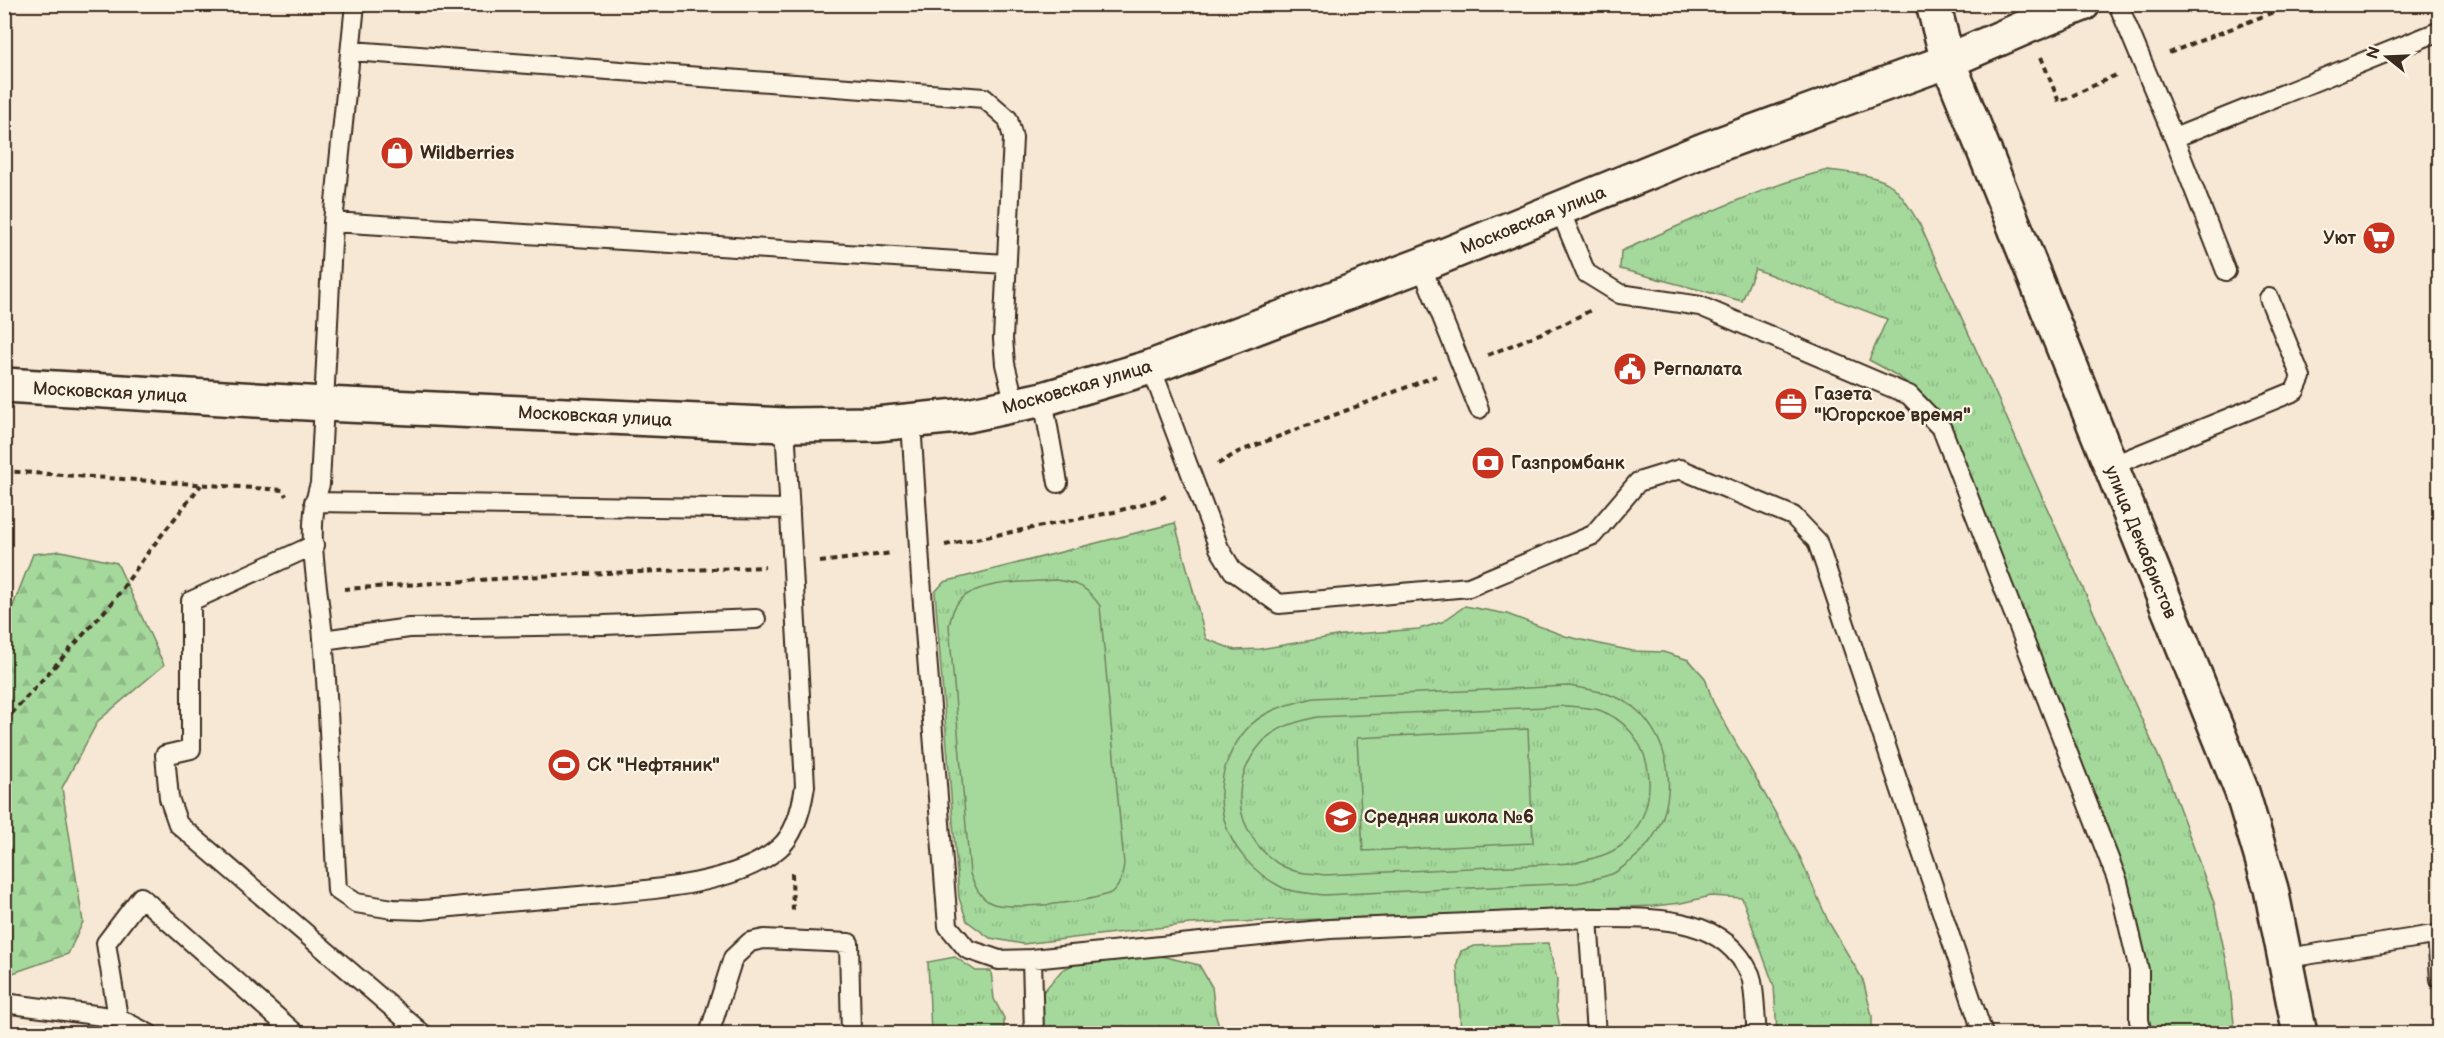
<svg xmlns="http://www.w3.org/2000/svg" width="2444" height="1038" font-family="'Balsamiq Sans',sans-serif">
<defs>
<pattern id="grass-tufts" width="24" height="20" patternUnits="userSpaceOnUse" patternTransform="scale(1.5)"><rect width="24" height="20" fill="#a5d99c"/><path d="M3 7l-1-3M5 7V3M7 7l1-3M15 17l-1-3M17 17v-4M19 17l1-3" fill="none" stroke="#8fba86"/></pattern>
<pattern id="forest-firs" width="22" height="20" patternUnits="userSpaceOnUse" patternTransform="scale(1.5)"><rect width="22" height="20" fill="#a5d99c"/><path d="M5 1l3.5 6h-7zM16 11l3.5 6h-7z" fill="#8fba86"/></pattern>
</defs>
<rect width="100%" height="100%" fill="#f6e8d4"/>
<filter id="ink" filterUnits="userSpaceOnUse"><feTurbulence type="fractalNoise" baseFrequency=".0167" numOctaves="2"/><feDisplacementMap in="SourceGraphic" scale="12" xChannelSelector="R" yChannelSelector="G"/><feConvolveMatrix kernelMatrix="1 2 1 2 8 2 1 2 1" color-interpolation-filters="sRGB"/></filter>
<g filter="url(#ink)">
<path fill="url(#grass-tufts)" stroke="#70825d" stroke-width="1.5" d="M1828 170C1848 173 1876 174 1892 186 1904 196 1912 212 1920 225L2169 780 2214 903 2228 968 2235 1033H2148L2120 874 1932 406C1914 385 1894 373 1869 360L1887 319 1755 269 1742 301 1620 269 1621 251C1689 222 1756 188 1828 170Z
M1175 523 1206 639 1235 650 1260 649 1342 635 1419 629 1442 622 1465 606 1507 614 1565 636 1604 645 1633 651 1663 652 1689 660 1705 678 1713 702 1800 857 1828 921 1863 980 1872 1016V1033H1777L1774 986 1742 898 1711 896 1681 903 1654 906 1190 924 1023 944 990 938 967 921 959 898 935 592 944 582Z
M1548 943 1557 979 1556 1006 1561 1033H1461L1457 963 1461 951 1474 946Z
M1161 956 1199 965 1212 987 1215 1013 1221 1034H1041L1040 1014 1043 992 1062 970 1087 958 1111 959Z
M955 957 976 971H991L994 999 1004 1018V1033H931L928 962Z"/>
<path fill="url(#forest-firs)" stroke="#70825d" stroke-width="1.5" d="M61 551 117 563 164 665 98 721 62 788 83 922 68 954 13 973 4 971 5 627 33 554Z"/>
<path fill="#a5d99c" stroke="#70825d" stroke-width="1.5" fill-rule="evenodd" d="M1055 580C1079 583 1086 586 1100 606L1124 864C1123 872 1121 883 1115 890 1103 902 1006 911 991 903 979 897 975 886 970 874L949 625C951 619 952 612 955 607 970 579 1027 583 1055 580Z
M1568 686C1593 690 1620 693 1639 712 1681 754 1678 825 1631 861 1625 865 1619 871 1612 874 1601 878 1588 880 1577 883L1323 895C1311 893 1294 893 1283 888 1221 857 1200 786 1245 731 1262 710 1289 704 1314 698ZM1567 706C1577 707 1589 707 1599 710 1651 728 1664 795 1631 836 1617 854 1595 858 1574 863L1324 875C1314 873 1302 874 1292 870 1264 861 1241 829 1240 800 1239 780 1248 759 1260 745 1274 727 1296 722 1317 717Z
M1528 729 1533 843 1363 851 1357 738Z"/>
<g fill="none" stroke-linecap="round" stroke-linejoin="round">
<g stroke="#3b2a1e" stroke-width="22">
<path id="service" d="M355 4 333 222 320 484C304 531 319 589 323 638 330 722 332 806 337 890L356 903 393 909 422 910C470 905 519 901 568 897 629 891 732 889 779 848 796 834 802 806 805 786L785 425
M2118 4 2174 138 2226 271
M352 51 984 98 1008 119 1013 138 1003 339 1005 364 1015 405
M2174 138 2440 31
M1560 210 1586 273 1620 294 1700 306 1909 395 1942 429 2118 882 2139 970V1020L2142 1034
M333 222 1006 264
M1421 265 1479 409
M1151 367 1219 548 1233 571 1279 604 1469 587 1593 535 1638 482 1680 469 1793 516 1817 541 1983 1034
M1043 399 1058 483
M911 422 921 579 948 926 967 949 999 960 1032 959
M2111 466 2295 391 2301 377 2269 298
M314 502 790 509
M314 545 191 601V749L165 755 169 798 178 824 423 1034
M323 640 409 628 604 625 756 619
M1588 918C1646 919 1721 911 1750 974 1755 985 1755 1020 1757 1034
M2437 934 2440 979
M2287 958 2440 934
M4 1003 118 1018 149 1034
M118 1018 106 943 141 897 296 1034
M709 1034 733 958 750 942 764 939 849 943 851 1034
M1034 1034 1032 959 1330 929 1588 918 1596 1034"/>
</g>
<g stroke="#3b2a1e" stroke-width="38">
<path id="minor" d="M1933 4 1948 61 2026 27 2083 4"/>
</g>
<g stroke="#3b2a1e" stroke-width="38">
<path id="secondary" d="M4 385 324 404 785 425 876 424 968 415 1043 399 1151 367 1421 265 1706 149 1948 61 2242 792 2271 889 2300 1034"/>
</g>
<path stroke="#3b2a1e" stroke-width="4" stroke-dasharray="6 4.5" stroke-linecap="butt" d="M2169 53 2294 4
M2041 57 2059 102 2118 74
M1488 355 1566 323 1591 310
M1218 464 1238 452 1436 376
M4 471 283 490 286 496
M945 545 1114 512 1160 499 1168 495
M820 562 893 553
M344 589 556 575 765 567
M4 722 112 603 149 551 201 485
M792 873 793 913"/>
<use href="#service" stroke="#fcf5e5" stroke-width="18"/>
<use href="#minor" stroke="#fcf5e5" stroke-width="33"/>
<use href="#secondary" stroke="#fcf5e5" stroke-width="33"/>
</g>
</g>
<defs>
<g id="shop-disc" transform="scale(1.725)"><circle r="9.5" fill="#c8321e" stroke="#fcf5e5"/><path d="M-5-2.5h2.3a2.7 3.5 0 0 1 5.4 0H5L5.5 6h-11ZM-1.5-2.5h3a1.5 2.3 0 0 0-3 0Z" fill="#fff"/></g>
<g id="supermarket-disc" transform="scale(1.725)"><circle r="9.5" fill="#c8321e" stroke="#fcf5e5"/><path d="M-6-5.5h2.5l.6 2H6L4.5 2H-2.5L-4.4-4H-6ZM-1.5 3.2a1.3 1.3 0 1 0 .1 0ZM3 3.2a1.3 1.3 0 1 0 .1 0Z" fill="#fff"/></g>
<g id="civic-disc" transform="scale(1.725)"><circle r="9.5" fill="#c8321e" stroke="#fcf5e5"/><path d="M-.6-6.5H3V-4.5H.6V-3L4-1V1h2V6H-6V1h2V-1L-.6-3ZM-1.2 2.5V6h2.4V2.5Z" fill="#fff"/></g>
<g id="office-disc" transform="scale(1.725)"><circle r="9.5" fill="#c8321e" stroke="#fcf5e5"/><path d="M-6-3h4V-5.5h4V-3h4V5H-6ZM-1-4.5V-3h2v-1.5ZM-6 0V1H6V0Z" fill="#fff"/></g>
<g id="bank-disc" transform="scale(1.725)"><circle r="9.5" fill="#c8321e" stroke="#fcf5e5"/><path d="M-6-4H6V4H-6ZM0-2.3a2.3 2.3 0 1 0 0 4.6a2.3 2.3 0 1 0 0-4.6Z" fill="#fff"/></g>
<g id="stadium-disc" transform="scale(1.725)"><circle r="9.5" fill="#c8321e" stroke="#fcf5e5"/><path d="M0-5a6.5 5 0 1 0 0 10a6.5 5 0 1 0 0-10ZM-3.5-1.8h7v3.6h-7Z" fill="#fff"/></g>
<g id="school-disc" transform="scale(1.725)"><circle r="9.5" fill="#c8321e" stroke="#fcf5e5"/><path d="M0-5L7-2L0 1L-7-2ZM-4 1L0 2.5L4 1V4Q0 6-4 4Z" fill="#fff"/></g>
</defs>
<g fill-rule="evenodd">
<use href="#shop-disc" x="397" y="153"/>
<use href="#supermarket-disc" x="2379" y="238"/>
<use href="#civic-disc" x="1630" y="369"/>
<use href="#office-disc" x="1791" y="404"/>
<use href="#bank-disc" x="1488" y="463"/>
<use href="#stadium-disc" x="564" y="765"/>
<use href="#school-disc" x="1341" y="817"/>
</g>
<g text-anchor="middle" stroke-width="4.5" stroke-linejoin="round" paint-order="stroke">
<g font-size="18" font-weight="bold" fill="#3b2a1e" stroke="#fcf5e5" text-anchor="start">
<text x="420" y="159">Wildberries</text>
<text x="2356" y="244" text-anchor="end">Уют</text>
<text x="1653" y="375">Регпалата</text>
<text x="1814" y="400">Газета<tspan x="1814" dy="21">"Югорское время"</tspan></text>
<text x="1511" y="469">Газпромбанк</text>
<text x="587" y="771">СК "Нефтяник"</text>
<text x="1364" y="823">Средняя школа №6</text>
</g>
<g font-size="18" fill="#3b2a1e" stroke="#fcf5e5">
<text transform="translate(1533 220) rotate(-22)" y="6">Московская улица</text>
<text transform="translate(1077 387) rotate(-16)" y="6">Московская улица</text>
<text transform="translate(110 392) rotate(3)" y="6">Московская улица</text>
<text transform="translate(595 416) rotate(3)" y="6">Московская улица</text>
<text transform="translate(2141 542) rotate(68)" y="6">улица Декабристов</text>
</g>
</g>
<rect width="2444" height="1038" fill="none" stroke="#fcf5e5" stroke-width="24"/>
<rect x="12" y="12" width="2420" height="1014" fill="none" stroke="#3b2a1e" stroke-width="2" filter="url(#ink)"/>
<g transform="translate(2387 57) rotate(288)" stroke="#fcf5e5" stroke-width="4.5" paint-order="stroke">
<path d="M0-4.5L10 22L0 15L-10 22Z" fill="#3b2a1e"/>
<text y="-9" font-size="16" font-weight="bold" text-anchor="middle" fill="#3b2a1e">N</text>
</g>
</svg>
